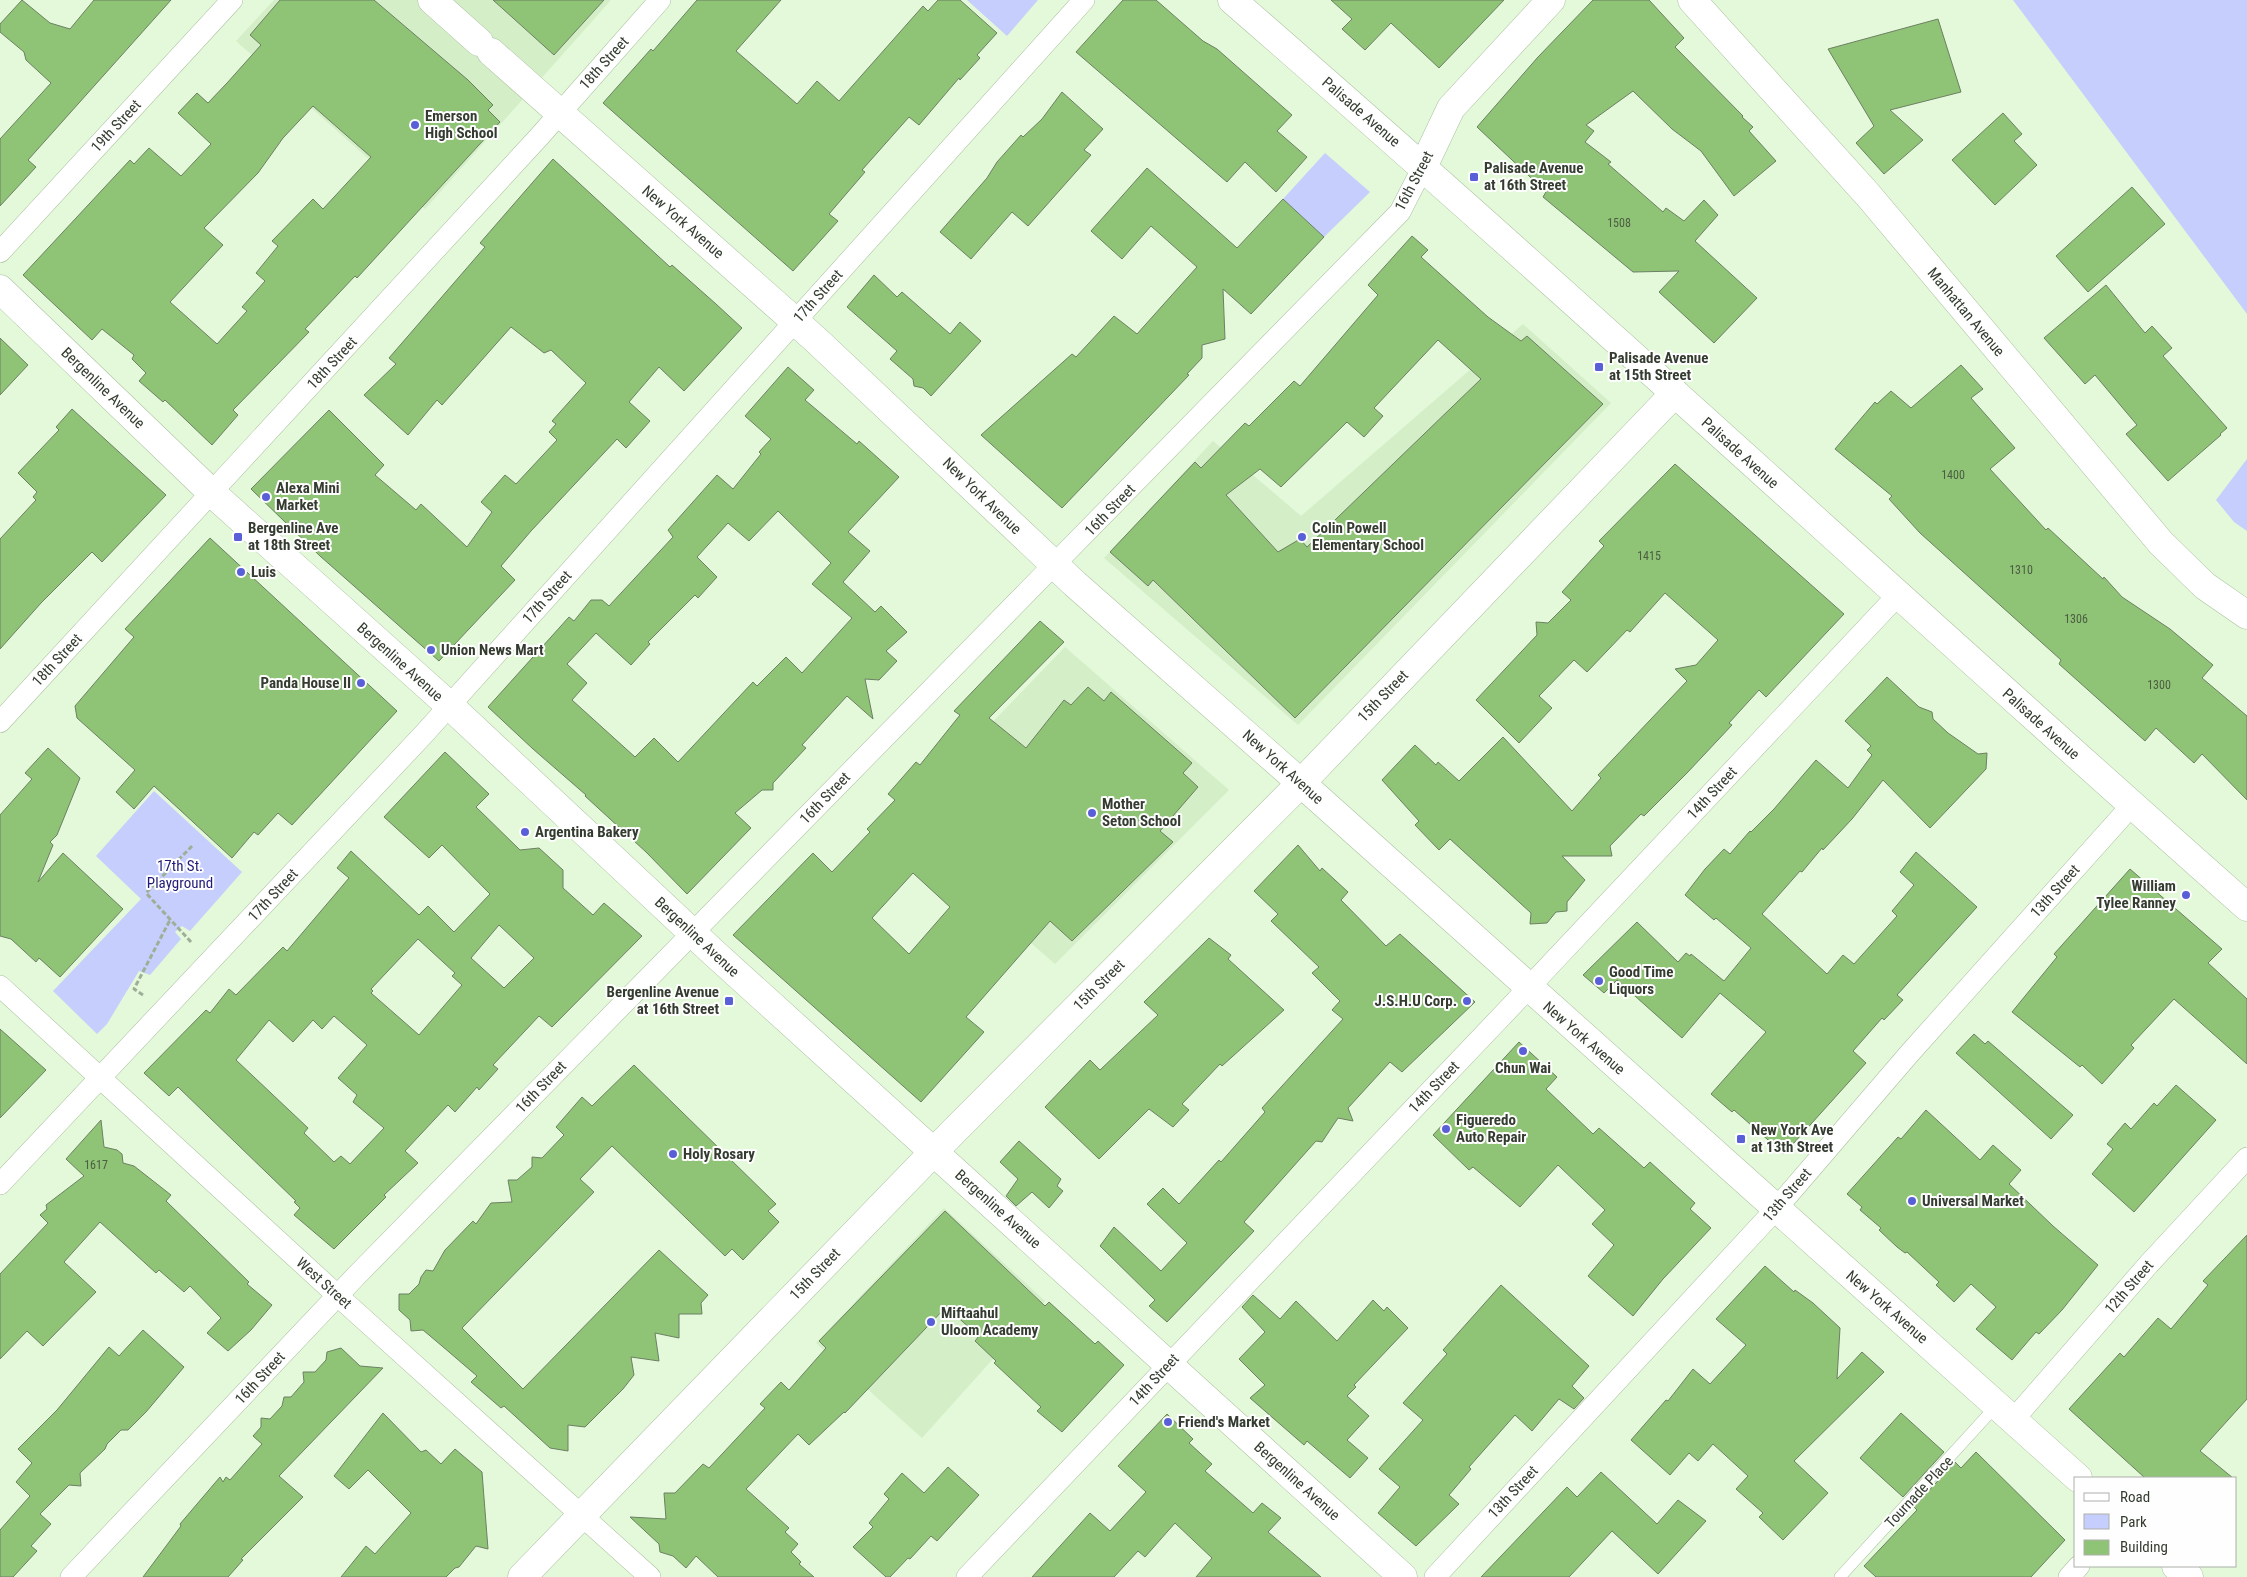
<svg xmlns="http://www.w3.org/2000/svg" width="2247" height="1577" font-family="'Roboto Condensed',sans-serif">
<rect width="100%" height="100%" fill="#e3f9d9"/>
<path fill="#d4eec8" d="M274 0H611L425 209 236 41Z
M1523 324 1611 403 1298 725 1104 558 1213 441 1301 516Z
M1065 647 1229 790 1055 964 955 877 983 732Z
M944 1208 1045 1301 922 1438 816 1343Z"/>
<path fill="#c5cefc" d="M967 0H1038L1007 36Z
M2013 0H2247V314Z
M1325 153 1370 192 1324 237 1283 199Z
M2247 459V531L2234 522 2216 500Z
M154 791 242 872 190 931 182 926 175 932 181 939 150 975 139 971 107 1024 97 1034 53 991 141 899 96 856Z"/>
<path fill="#8fc376" stroke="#6d8064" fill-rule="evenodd" d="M22 0 50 23 70 29 94 0H171L28 160 36 167 0 206V139L51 83 26 60 24 52 0 32V24Z
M280 0H374L468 80 493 105 488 110 500 122 357 278 355 276 305 329 309 332 233 410 238 415 212 445 165 400 163 402 139 381 146 373 132 359 134 355 102 329 92 340 23 275 130 160 134 164 149 148 181 176 211 144 178 113 197 93 208 103 227 83 261 45 250 35ZM313 106 371 157 323 209 313 199 272 241 278 246 256 273 265 281 242 307 247 311 217 344 170 302 223 245 204 228 258 173 283 138Z
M493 0H604L554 55Z
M697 0H781L736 51 797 104 817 81 839 101 923 6 928 11 938 0H960L997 33 977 55 980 58 960 80 959 78 919 125 909 117 862 170 865 172 829 214 838 221 793 271 603 103 651 49 653 51Z
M1123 0H1156L1203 41 1217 49 1292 115 1277 131 1307 157 1276 192 1245 162 1227 182 1076 52Z
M1331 0H1504L1439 68 1391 23 1365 50 1342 29 1352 19Z
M1593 0H1649L1684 38 1675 47 1743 116 1742 117 1753 127 1749 131 1776 161 1734 196 1701 151 1672 129 1633 91 1586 125 1594 131 1585 142 1611 162 1608 164 1663 212 1666 208 1684 221 1704 200 1718 215 1695 241 1757 298 1714 343 1659 292 1679 271 1633 272 1543 197 1546 192 1477 127 1538 57Z
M1938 19 1961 92 1890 110 1923 140 1884 174 1856 143 1874 126 1828 49Z
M1062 92 1103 129 1084 150 1091 155 1028 226 1012 212 971 259 940 232 987 178 997 162 1021 135 1023 137 1042 119Z
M2003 113 2022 134 2014 141 2037 165 1995 205 1952 160Z
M553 159 670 267 672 265 716 304 742 328 684 391 659 367 629 402 650 421 626 448 617 439 531 531 501 566 515 580 439 661 320 556 251 489 329 410 384 465 375 475 416 510 421 504 467 547 492 512 481 502 505 475 516 484 557 440 549 432 556 424 552 421 586 383 551 350 544 353 511 327 442 405 437 400 408 435 364 395 396 364 389 358 485 247 480 243Z
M1147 168 1237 248 1283 199 1324 237 1251 314 1223 289 1225 339 1202 345V358L1187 374 1189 375 1062 508 981 435 1072 354 1076 357 1114 316 1137 334 1197 267 1151 226 1122 259 1091 231Z
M2132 187 2165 224 2088 292 2056 256Z
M1412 236 1428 250 1421 257 1488 317 1521 341 1527 336 1603 404 1295 718 1153 580 1148 586 1110 552 1195 462 1201 468 1245 423 1249 426 1294 381 1300 386 1378 295 1368 285ZM1438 340 1481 379 1307 547 1300 539 1278 552 1226 495 1260 469 1281 487 1347 422 1364 437 1383 416 1374 408Z
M874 275 897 297 902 292 950 334 960 322 981 341 931 396 923 388 914 386 913 379 890 359 897 351 847 307Z
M2106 285 2145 333 2152 326 2172 348 2163 356 2227 428 2220 434 2221 435 2168 481 2126 434 2137 425 2095 375 2085 384 2044 338Z
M0 338 28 365 0 395Z
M1961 365 1983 389 1971 398 2015 448 1990 469 2046 530 2048 528 2103 579 2104 577 2122 597 2170 629 2213 665 2202 678 2247 716V800L2202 754 2194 763 2156 728 2145 741 2059 664 2061 660 1920 533 1889 499 1892 496 1835 449 1875 402 1877 404 1891 391 1911 408Z
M788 367 814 390 805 400 857 444 859 441 899 477 848 532 870 551 843 582 875 612 881 606 907 632 886 651 897 661 879 680 865 679 873 719 847 696 802 745 806 748 773 783V790H762L735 813 751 828 687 894 646 852 585 796 586 795 533 749 488 707 569 617 574 621 591 600H602L609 606 673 537 668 530 717 475 733 489 761 454 759 452 771 439 745 416ZM778 511 831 563 812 584 852 618 802 673 786 657 757 686 753 682 678 762 654 738 635 757 572 700 587 683 567 664 596 633 631 665 650 644 648 642 695 595 698 598 717 577 697 557 728 523 749 541Z
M72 409 166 495 102 562 92 552 41 603 0 649V539L36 500 33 497 37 492 18 473 59 430 56 427Z
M1675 464 1844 614 1766 697 1759 690 1729 723 1732 725 1687 773 1644 816 1641 814 1610 846 1612 856H1562L1585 880 1567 902V911L1556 912 1547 923 1530 924 1531 913 1450 839 1439 850 1415 825 1419 821 1382 780 1415 745 1436 765 1438 762 1459 781 1503 737 1572 811 1601 778 1598 775 1687 681 1675 669 1696 665 1718 640 1665 593 1630 632 1627 630 1587 672 1574 660 1539 696 1552 708 1519 743 1476 700 1537 635 1536 622 1548 623 1571 600 1562 592 1604 546 1599 541Z
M210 538 397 711 292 825 278 813 258 835 254 832 232 858 154 786 134 809 116 792 135 770 77 718 75 706 134 637 125 629Z
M1040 621 1064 642 989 718 1026 748 1064 700 1071 705 1088 687 1104 701 1111 692 1192 763 1183 773 1198 787 1160 831 1173 842 1072 941 1050 921 966 1017 984 1032 921 1102 733 935 813 853 832 872 870 832 867 829 895 800 888 794 916 762 920 765 960 715 954 711ZM913 873 950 907 909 954 872 918Z
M1887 677 1919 707 1932 712 1933 719 1948 733 1978 754 1987 753 1986 769 1930 828 1883 780 1852 819 1823 850 1822 848 1802 872 1800 871 1762 914 1827 974 1843 955 1854 964 1897 916 1892 911 1914 885 1900 872 1916 852 1977 907 1897 995 1903 1000 1884 1020 1882 1018 1853 1051 1866 1063 1784 1154 1734 1110 1732 1112 1711 1094 1766 1032 1720 993 1682 1038 1617 980 1604 993 1583 975 1637 922 1678 962 1686 953 1690 956 1691 954 1724 981 1751 948 1716 918 1714 920 1685 895 1705 869 1724 849 1730 854 1750 831 1751 832 1774 809 1816 760 1848 788 1872 755 1867 750 1871 746 1845 721Z
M48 748 80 778 57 835 50 842 53 845 38 882 63 853 123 909 60 977 39 958 36 962 11 939 0 936V815L32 779 25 773Z
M445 752 489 794 476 807 520 850 539 848 563 870V888L593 915 604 903 642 936 552 1027 539 1016 493 1065 498 1069 479 1090 477 1087 455 1112 448 1105 405 1151 418 1163 384 1195 386 1197 334 1249 294 1215 300 1208 294 1202 296 1201 178 1087 169 1096 144 1073 206 1010 210 1013 229 989 236 995 283 947 287 951 349 878 337 868 351 851 419 915 428 906 454 932 490 894 442 845 429 858 384 817ZM499 925 534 958 504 988 471 958ZM418 939 455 973 452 976 462 985 419 1035 371 993 373 991 371 989ZM334 1016 367 1045 338 1078 357 1095 353 1102 384 1128 350 1164 341 1156 334 1162 304 1133 308 1128 236 1060 269 1020 293 1042 313 1020 322 1029Z
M1298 845 1320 871 1322 868 1348 892 1341 900 1386 946 1400 934 1475 1002 1402 1072 1390 1062 1348 1108 1353 1121 1338 1118 1322 1142 1316 1141 1244 1222 1254 1231 1167 1322 1149 1306 1155 1300 1100 1246 1114 1227 1161 1271 1187 1243 1147 1204 1163 1188 1179 1204 1219 1160 1221 1162 1265 1112 1262 1108 1343 1019 1332 1010 1340 1001 1312 973 1319 967 1271 921 1278 914 1254 891Z
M2130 869 2222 949 2208 963 2247 999V1064L2174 999 2131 1045 2134 1048 2102 1084 2082 1065 2080 1067 2012 1012 2057 957 2054 954Z
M1209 938 1231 955 1228 959 1284 1010 1222 1066 1220 1064 1182 1104 1189 1110 1173 1127 1149 1109 1099 1159 1045 1107 1090 1060 1100 1070 1158 1015 1144 1002Z
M0 1029 46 1070 0 1118Z
M1974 1034 1985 1044 1988 1041 2073 1115 2051 1139 1956 1053Z
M1519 1042 1557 1077 1546 1089 1593 1134 1599 1128 1644 1168 1650 1162 1695 1203 1690 1209 1711 1228 1663 1279 1633 1316 1588 1276 1614 1245 1592 1224 1605 1210 1558 1165 1520 1207 1473 1167 1469 1170 1433 1135Z
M634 1065 776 1204 768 1211 779 1222 743 1260 732 1249 725 1256 612 1146 580 1179 594 1192 462 1328 523 1389 659 1250 708 1295 701 1303 702 1314H679V1338L655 1333 659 1361 631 1357 634 1375 623 1389 585 1427 568 1425V1451L550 1448 504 1406 501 1408 471 1382 477 1376 442 1346 423 1330 411 1331 410 1320 399 1310V1294H409L419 1284 421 1277 426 1270 433 1271 445 1250 473 1221 476 1224 491 1203 512 1202 508 1180H517L532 1167V1157L542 1158 564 1135 556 1127 582 1097 592 1106Z
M2176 1085 2216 1120 2134 1212 2092 1174 2113 1149 2107 1144 2125 1123 2131 1129 2154 1103 2157 1106Z
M1926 1110 1980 1160 1993 1145 2021 1170 2009 1184 2053 1226 2098 1265 2062 1310 2039 1334 2036 1332 2012 1360 1976 1329 1996 1307 1971 1284 1954 1302 1936 1285 1939 1282 1907 1252 1905 1253 1897 1247 1879 1230 1881 1228 1860 1210 1862 1207 1847 1194 1898 1137 1901 1139Z
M101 1120 104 1147 117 1150 122 1154 123 1163 134 1166 171 1195 166 1201 249 1282 247 1284 272 1305 251 1330 228 1351 207 1333 221 1318 190 1286 184 1292 159 1270 156 1273 100 1222 64 1262 96 1292 43 1346 27 1331 0 1359V1274L48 1223 40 1215 47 1209 46 1205 84 1176 66 1159Z
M1019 1141 1061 1179 1057 1186 1063 1191 1049 1208 1032 1192 1016 1206 1006 1196 1018 1179 1000 1162Z
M945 1211 1045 1306 1049 1302 1095 1344 1098 1341 1124 1365 1062 1432 1037 1411 1041 1407 994 1363 996 1361 975 1341 979 1336 946 1307 845 1413 844 1412 809 1445 798 1434 746 1489 789 1528 785 1532 798 1544 791 1552 801 1562 799 1564 814 1577H718L696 1556 686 1568 673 1556 660 1552 659 1544 630 1517 666 1519 664 1493H675L703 1464 709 1468 765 1408 760 1404 781 1382 789 1390 826 1348 819 1341Z
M2247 1235V1399L2200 1451 2233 1478H2145L2069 1409 2120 1353 2124 1357 2158 1318 2171 1329 2208 1285 2203 1281Z
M1765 1266 1794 1292 1795 1290 1813 1303 1840 1328 1837 1379 1862 1352 1884 1372 1794 1461 1828 1493 1783 1540 1759 1517 1763 1513 1736 1489 1748 1476 1713 1444 1698 1461 1689 1453 1670 1475 1631 1440 1666 1400 1668 1401 1693 1369 1710 1384 1746 1345 1716 1319Z
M1501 1285 1589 1366 1572 1386 1584 1398 1574 1409 1559 1399 1532 1431 1515 1415 1469 1467 1471 1469 1449 1495 1459 1504 1416 1546 1378 1513 1400 1487 1379 1469 1423 1420 1403 1403 1447 1354 1443 1350Z
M1253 1295 1280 1319 1296 1301 1337 1341 1373 1300 1384 1311 1387 1307 1408 1328 1354 1385 1356 1387 1347 1396 1369 1416 1347 1440 1368 1458 1350 1478 1307 1441 1304 1445 1250 1398 1265 1385 1239 1359 1265 1332 1242 1307Z
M143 1330 184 1367 146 1412 128 1430H121L107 1444 105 1449 80 1473 81 1486 69 1485 40 1514 51 1524 31 1546 37 1551 13 1577H0V1530L30 1496 16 1482 32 1463 18 1449 57 1410 109 1347 119 1356Z
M341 1348 360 1366 383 1368 279 1476 303 1497 241 1559 243 1560 228 1577H143L181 1526 180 1524 220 1477 223 1482 226 1477 230 1480 262 1444 253 1436 261 1427V1418L270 1419 282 1406 284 1397H291L304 1382 303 1372H315L326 1360 327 1352Z
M383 1413 421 1452 426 1450 441 1464 455 1449 482 1472 488 1549 476 1546 459 1567 455 1568 446 1577H341L366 1546 375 1554 411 1513 368 1470 349 1489 334 1476Z
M1901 1413 1944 1452 1903 1497 1860 1458Z
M1167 1414 1193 1439 1189 1443 1212 1464 1205 1471 1253 1513 1262 1503 1281 1518 1268 1532 1321 1577H1196L1212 1558 1175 1523 1145 1557 1138 1551 1114 1577H1032L1090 1513 1110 1531 1146 1492 1118 1466Z
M1976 1452 2065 1540 2031 1577H1876L1864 1566 1917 1510 1914 1507 1955 1462 1961 1468Z
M948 1467 979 1495 937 1541 931 1536 910 1559 908 1558 890 1577H886L853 1547 873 1527 869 1523 889 1499 884 1494 902 1473 924 1493Z
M1601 1472 1657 1524 1678 1500 1706 1521 1658 1574 1612 1531 1569 1577H1481L1567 1487 1577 1497Z"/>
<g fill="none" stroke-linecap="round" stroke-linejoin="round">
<g stroke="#aac0a1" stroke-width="12">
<path id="service" d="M1840 1577 1997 1405"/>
</g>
<g stroke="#aac0a1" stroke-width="22">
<path id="minor" d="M0 252 232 0
M0 722 538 138 660 0
M0 986 338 1296 650 1577
M0 1184 423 735 1084 0
M2013 1420 2148 1265 2247 1158
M71 1577 357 1275 1400 212 1423 167
M967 1577 1501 1017 1898 595
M1435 1577 1776 1209 1909 1054 2132 805
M2069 1577 2079 1566"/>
</g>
<g stroke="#aac0a1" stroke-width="29">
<path id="tertiary" d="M432 0 479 42
M491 52 815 339 1075 584 1301 783 2078 1478
M0 289 212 493 450 706 714 953 1403 1577
M2176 1566 2189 1577
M522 1577 954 1131 1301 783 1675 393"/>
</g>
<g stroke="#aac0a1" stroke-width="29">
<path id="secondary" d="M1232 0C1575 298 1907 606 2247 907
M1692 0 1868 195 2161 543 2205 586 2247 615
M1423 167 1451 108 1551 0"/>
</g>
<path stroke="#9faf97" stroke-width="3" stroke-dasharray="5 2.5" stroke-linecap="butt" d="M191 942 146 893 192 846
M143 995 134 989 170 920"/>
<use href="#service" stroke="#fff" stroke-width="11"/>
<use href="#minor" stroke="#fff" stroke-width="21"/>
<use href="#tertiary" stroke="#fff" stroke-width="28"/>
<use href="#secondary" stroke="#fff" stroke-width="28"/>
</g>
<g fill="#5960d7" stroke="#fefefe" stroke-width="2">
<circle cx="415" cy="125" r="5"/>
<rect x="1469" y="172" width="10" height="10" rx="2.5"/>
<rect x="1594" y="362" width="10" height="10" rx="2.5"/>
<circle cx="266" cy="497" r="5"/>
<rect x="233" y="532" width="10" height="10" rx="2.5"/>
<circle cx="1302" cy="537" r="5"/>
<circle cx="241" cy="572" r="5"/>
<circle cx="431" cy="650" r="5"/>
<circle cx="361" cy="683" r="5"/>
<circle cx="1092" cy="813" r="5"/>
<circle cx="525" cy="832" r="5"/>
<circle cx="2186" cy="895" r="5"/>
<circle cx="1599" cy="981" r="5"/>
<rect x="724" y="996" width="10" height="10" rx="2.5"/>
<circle cx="1467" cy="1001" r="5"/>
<circle cx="1523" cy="1051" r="5"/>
<circle cx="1446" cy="1129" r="5"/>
<rect x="1736" y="1134" width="10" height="10" rx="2.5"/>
<circle cx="673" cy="1154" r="5"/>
<circle cx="1912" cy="1201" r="5"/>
<circle cx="931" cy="1322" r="5"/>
<circle cx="1168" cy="1422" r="5"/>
</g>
<g text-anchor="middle" stroke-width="4" stroke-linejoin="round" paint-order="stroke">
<g font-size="12" fill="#4b5e42">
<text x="1619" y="227">1508</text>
<text x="1953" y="479">1400</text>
<text x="1649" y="560">1415</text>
<text x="2021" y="574">1310</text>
<text x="2076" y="623">1306</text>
<text x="2159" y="689">1300</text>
<text x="96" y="1169">1617</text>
</g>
<g font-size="15" fill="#343c30" stroke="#fefefe">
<text transform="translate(604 63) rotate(-48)" y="5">18th Street</text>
<text transform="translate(1361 112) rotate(41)" y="5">Palisade Avenue</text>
<text transform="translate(116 126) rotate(-47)" y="5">19th Street</text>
<text transform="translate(1414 181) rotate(-62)" y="5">16th Street</text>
<text transform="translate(683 222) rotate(41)" y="5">New York Avenue</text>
<text transform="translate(818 296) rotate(-48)" y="5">17th Street</text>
<text transform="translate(1966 312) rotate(50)" y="5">Manhattan Avenue</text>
<text transform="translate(332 363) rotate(-47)" y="5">18th Street</text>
<text transform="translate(103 388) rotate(44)" y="5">Bergenline Avenue</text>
<text transform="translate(1740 453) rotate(42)" y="5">Palisade Avenue</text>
<text transform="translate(982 496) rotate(44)" y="5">New York Avenue</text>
<text transform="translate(1110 510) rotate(-46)" y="5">16th Street</text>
<text transform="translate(547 597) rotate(-48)" y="5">17th Street</text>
<text transform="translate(57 660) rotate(-47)" y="5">18th Street</text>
<text transform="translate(400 662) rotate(42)" y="5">Bergenline Avenue</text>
<text transform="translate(1383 696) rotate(-46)" y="5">15th Street</text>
<text transform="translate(2041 724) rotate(42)" y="5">Palisade Avenue</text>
<text transform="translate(1283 767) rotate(42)" y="5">New York Avenue</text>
<text transform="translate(1712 793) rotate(-47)" y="5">14th Street</text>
<text transform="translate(825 798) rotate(-46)" y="5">16th Street</text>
<text transform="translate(2055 891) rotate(-48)" y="5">13th Street</text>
<text transform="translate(273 895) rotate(-47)" y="5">17th Street</text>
<text transform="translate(697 937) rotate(43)" y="5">Bergenline Avenue</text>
<text transform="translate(1099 985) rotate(-45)" y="5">15th Street</text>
<text transform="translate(1584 1038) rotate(41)" y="5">New York Avenue</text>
<text transform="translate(541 1087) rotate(-46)" y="5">16th Street</text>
<text transform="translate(1434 1087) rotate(-46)" y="5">14th Street</text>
<text transform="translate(1787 1195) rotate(-49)" y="5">13th Street</text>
<text transform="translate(998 1209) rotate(42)" y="5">Bergenline Avenue</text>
<text transform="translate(815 1274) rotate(-46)" y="5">15th Street</text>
<text transform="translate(324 1283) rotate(42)" y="5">West Street</text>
<text transform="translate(2129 1287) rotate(-49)" y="5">12th Street</text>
<text transform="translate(1887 1307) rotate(41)" y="5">New York Avenue</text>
<text transform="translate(260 1378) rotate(-47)" y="5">16th Street</text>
<text transform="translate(1154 1380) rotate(-47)" y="5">14th Street</text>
<text transform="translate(1297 1481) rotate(42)" y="5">Bergenline Avenue</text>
<text transform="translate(1513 1492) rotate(-47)" y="5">13th Street</text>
<text transform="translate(1919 1492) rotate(-47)" y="5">Tournade Place</text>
</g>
<g font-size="15" font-weight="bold" fill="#343c30" stroke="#fefefe" text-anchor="start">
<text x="425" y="121">Emerson<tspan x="425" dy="17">High School</tspan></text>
<text x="1484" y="173">Palisade Avenue<tspan x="1484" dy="17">at 16th Street</tspan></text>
<text x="1609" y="363">Palisade Avenue<tspan x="1609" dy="17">at 15th Street</tspan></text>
<text x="276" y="493">Alexa Mini<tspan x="276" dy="17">Market</tspan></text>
<text x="248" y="533">Bergenline Ave<tspan x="248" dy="17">at 18th Street</tspan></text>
<text x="1312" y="533">Colin Powell<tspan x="1312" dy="17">Elementary School</tspan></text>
<text x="251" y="577">Luis</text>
<text x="441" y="655">Union News Mart</text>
<text x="351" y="688" text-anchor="end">Panda House II</text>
<text x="1102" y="809">Mother<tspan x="1102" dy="17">Seton School</tspan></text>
<text x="535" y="837">Argentina Bakery</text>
<text x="2176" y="891" text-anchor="end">William<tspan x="2176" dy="17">Tylee Ranney</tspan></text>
<text x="1609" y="977">Good Time<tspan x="1609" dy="17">Liquors</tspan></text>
<text x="719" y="997" text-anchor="end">Bergenline Avenue<tspan x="719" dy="17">at 16th Street</tspan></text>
<text x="1457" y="1006" text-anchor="end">J.S.H.U Corp.</text>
<text x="1523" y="1073" text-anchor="middle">Chun Wai</text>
<text x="1456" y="1125">Figueredo<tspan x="1456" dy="17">Auto Repair</tspan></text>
<text x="1751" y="1135">New York Ave<tspan x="1751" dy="17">at 13th Street</tspan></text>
<text x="683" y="1159">Holy Rosary</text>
<text x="1922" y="1206">Universal Market</text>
<text x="941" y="1318">Miftaahul<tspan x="941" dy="17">Uloom Academy</tspan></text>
<text x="1178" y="1427">Friend's Market</text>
</g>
<g font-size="15" fill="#211b77" stroke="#fefefe">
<text x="180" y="871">17th St.<tspan x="180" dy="17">Playground</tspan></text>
</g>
</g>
<rect x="2074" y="1477" width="162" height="90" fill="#fefefe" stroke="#adb0ac"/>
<rect x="2084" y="1493" width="25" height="8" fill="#ffffff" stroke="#adb0ac"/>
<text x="2120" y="1502" font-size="15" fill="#343c30">Road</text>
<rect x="2084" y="1514" width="25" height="15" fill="#c5cefc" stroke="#adb0ac"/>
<text x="2120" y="1527" font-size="15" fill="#343c30">Park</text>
<rect x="2084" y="1540" width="25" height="15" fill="#8fc376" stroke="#adb0ac"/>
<text x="2120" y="1552" font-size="15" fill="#343c30">Building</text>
</svg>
